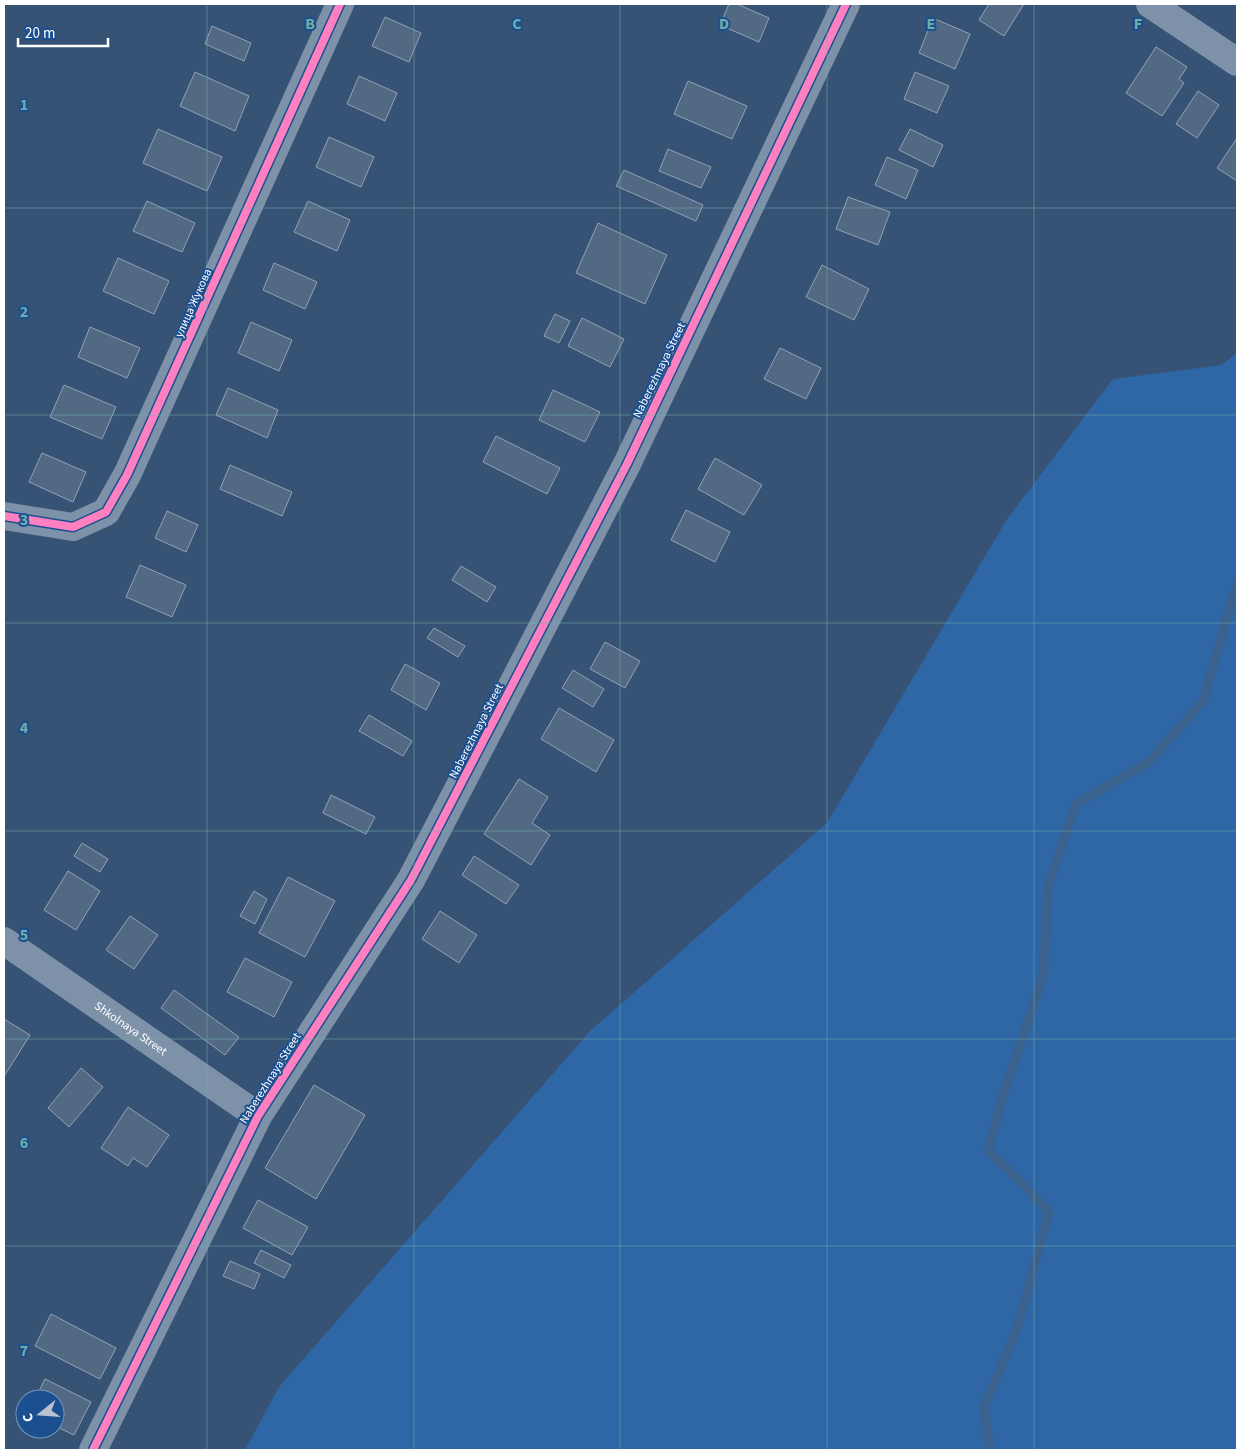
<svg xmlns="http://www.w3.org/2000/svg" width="1241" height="1454" font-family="'Source Sans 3',sans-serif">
<rect width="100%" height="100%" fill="#365274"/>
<path fill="#2f66a5" d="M1237 352V1450H245L279 1387 590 1031 827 823 1007 519 1113 379 1222 365Z"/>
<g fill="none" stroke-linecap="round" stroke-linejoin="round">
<path stroke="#3b618d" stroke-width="9" d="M990 1450 984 1407 1017 1329 1049 1212 1020 1181 988 1151 1002 1099 1043 977 1048 886 1076 804 1149 762 1203 701 1237 583"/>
</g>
<path fill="#526984" stroke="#92a2b6" d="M729 4H737L769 18 759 42 720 25Z
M989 4H1024L1004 36 979 20Z
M385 17 421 33 409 62 372 46Z
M933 18 970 34 955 69 919 53Z
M212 26 251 43 244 61 205 44Z
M1156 47 1187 67 1179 79 1184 83 1162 116 1126 93Z
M195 72 249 96 235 131 180 106Z
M915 72 949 86 937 113 904 99Z
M359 76 397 93 385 121 347 104Z
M688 81 747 106 732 139 674 114Z
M1198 91 1219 105 1197 138 1176 124Z
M158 129 222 157 207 191 143 163Z
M910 129 943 145 933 167 899 150Z
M329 137 374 157 361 187 316 167Z
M1237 138V181L1217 168Z
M668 149 711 167 701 188 659 171Z
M887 157 918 170 906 199 875 185Z
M624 170 703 205 696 221 616 186Z
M848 197 890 212 878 245 836 229Z
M147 201 195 223 182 252 133 231Z
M308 201 350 220 337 251 294 232Z
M598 223 667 255 645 304 576 273Z
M118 258 169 281 154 314 103 291Z
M274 263 317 282 305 309 263 290Z
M822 265 869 289 854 320 806 297Z
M555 314 570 321 559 343 544 336Z
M582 318 624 339 610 367 568 346Z
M251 322 292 340 279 371 238 353Z
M90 327 140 348 127 378 78 357Z
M780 348 821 368 806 399 764 379Z
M64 385 116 407 102 439 50 417Z
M228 388 278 410 267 438 216 415Z
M553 390 600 412 585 442 539 420Z
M496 436 560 468 547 494 483 462Z
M42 453 86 472 73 502 29 482Z
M715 458 762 485 744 515 698 489Z
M230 465 292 492 282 516 220 489Z
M686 510 730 532 715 562 671 540Z
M167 511 198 525 186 552 155 538Z
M140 565 186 585 172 617 126 597Z
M461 566 496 587 487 602 452 580Z
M434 628 465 646 458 657 427 638Z
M605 642 640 661 625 688 590 669Z
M405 664 440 683 426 710 391 690Z
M573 670 604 689 593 707 562 688Z
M559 708 614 740 596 772 541 739Z
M369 715 412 741 403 756 359 731Z
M519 779 548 797 532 823 550 835 531 865 484 834Z
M331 795 375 817 366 834 323 813Z
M82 843 108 859 100 872 74 856Z
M474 856 519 885 506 904 462 875Z
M68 871 100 891 76 930 44 910Z
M288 877 335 901 305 957 259 933Z
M254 891 267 899 255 924 240 916Z
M440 911 477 935 459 963 422 939Z
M130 916 158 935 134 969 106 950Z
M245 958 292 982 274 1017 227 992Z
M174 990 239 1037 225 1055 161 1008Z
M4 1019 30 1035 5 1075 4 1074Z
M81 1068 103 1087 69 1127 48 1108Z
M314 1085 365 1115 316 1199 265 1168Z
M128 1107 169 1135 147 1167 133 1158 128 1166 101 1148Z
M258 1200 308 1227 292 1255 243 1228Z
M261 1250 291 1265 284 1278 254 1263Z
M230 1261 260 1274 254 1289 223 1276Z
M51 1314 116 1348 100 1379 35 1346Z
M45 1379 91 1402 74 1435 55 1426V1399H35Z"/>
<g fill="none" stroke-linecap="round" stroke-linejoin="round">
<g stroke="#7d92a8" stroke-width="28">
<path d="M1150 4 1237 62"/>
<path d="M4 516 73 527 106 512 127 475 340 4"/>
<path id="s1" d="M4 941 258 1116"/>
<path d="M93 1450 258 1116 411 880 627 464 846 4"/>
</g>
<g stroke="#1b4f8f" stroke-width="11">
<path id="cycleway" d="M4 516 73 527 106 512 127 475 340 4
M93 1450 258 1116 411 880 627 464 846 4"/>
</g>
<use href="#cycleway" stroke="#ff80c0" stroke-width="8"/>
</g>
<path fill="none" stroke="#6fada8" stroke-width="1" stroke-opacity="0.55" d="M207 4V1450M414 4V1450M620 4V1450M827 4V1450M1034 4V1450M4 208H1237M4 415H1237M4 623H1237M4 831H1237M4 1039H1237M4 1246H1237"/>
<g text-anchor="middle" stroke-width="4" stroke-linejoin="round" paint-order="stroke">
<g font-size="12" fill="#fff" stroke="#1b4f8f">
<text transform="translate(193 303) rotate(-66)" y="4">улица Жукова</text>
<text transform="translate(659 370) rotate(-64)" y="4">Naberezhnaya Street</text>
<text transform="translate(476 731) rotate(-63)" y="4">Naberezhnaya Street</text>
<text dy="4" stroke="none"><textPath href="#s1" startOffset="154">Shkolnaya Street</textPath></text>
<text transform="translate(270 1078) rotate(-58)" y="4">Naberezhnaya Street</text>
</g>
</g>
<g font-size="16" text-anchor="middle" font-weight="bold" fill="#6fada8" stroke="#1b4f8f" stroke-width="4" stroke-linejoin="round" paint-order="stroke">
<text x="310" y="29">B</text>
<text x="517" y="29">C</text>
<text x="724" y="29">D</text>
<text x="931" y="29">E</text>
<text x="1138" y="29">F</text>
<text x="24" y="110">1</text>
<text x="24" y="317">2</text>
<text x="24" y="525">3</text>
<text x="24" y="733">4</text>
<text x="24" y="940">5</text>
<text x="24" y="1148">6</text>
<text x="24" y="1356">7</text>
</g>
<rect width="1241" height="1454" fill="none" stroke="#ffffff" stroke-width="10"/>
<g transform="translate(40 1414) rotate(253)"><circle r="24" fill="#1b4f8f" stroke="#7695bc"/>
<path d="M0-4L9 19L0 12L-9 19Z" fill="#b9c2ce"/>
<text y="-8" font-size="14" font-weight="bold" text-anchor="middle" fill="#ffffff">С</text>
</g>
<path d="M18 38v8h90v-8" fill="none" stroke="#ffffff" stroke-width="2.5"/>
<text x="25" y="38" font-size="15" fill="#ffffff" stroke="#1b4f8f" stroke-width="4" paint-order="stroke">20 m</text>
</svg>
